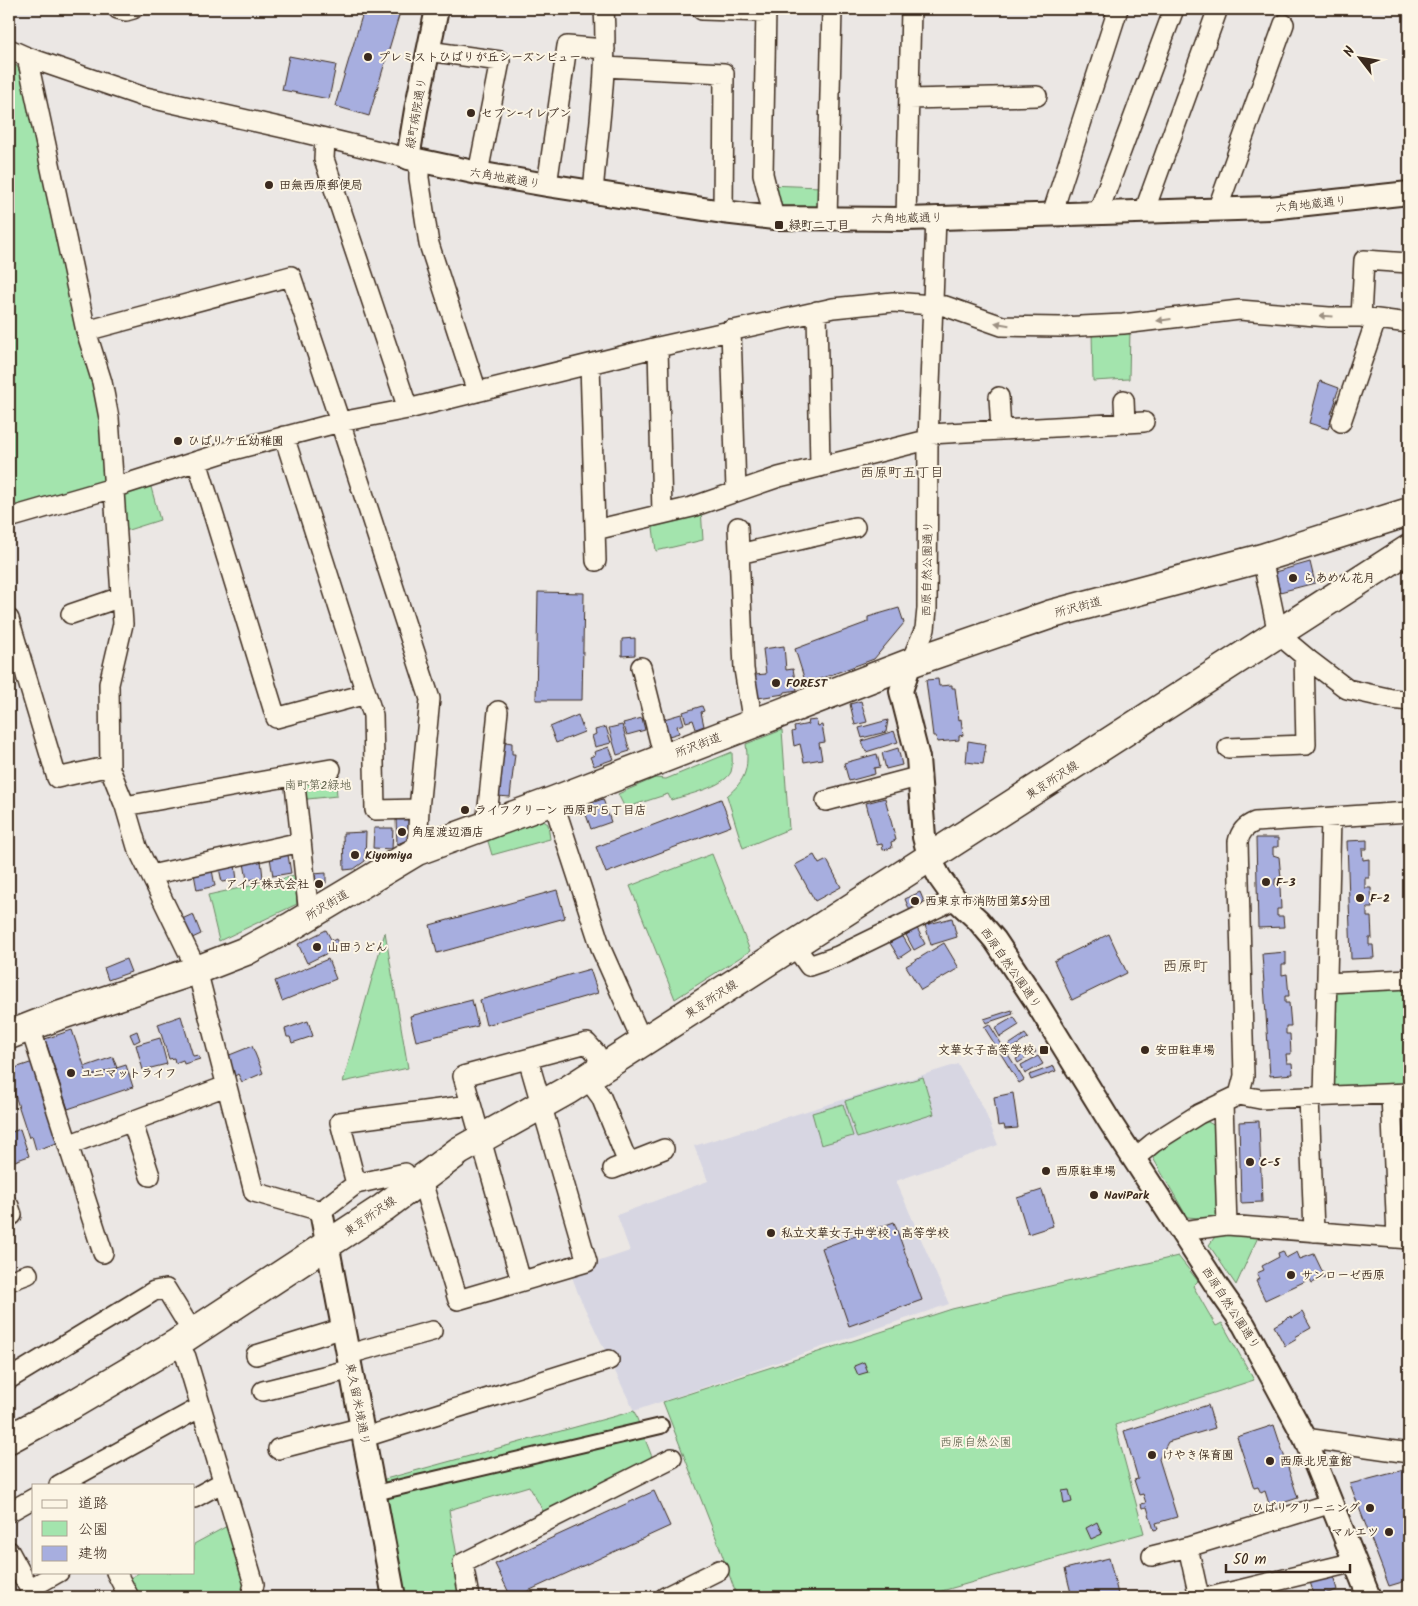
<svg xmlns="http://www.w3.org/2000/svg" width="1418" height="1606" font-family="Kalam,'Klee One',sans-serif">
<rect width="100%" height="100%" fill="#ebe7e4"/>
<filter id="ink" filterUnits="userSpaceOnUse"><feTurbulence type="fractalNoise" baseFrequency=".02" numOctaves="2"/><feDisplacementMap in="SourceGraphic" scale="10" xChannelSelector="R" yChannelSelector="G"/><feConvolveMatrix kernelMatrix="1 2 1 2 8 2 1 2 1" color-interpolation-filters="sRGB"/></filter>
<g filter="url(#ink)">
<path fill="#d7d6e2" d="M958 1064 984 1109 998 1145 896 1181 949 1304 634 1411 579 1296 570 1271 630 1251 617 1215 708 1181 694 1146Z"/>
<path fill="#a3e4ad" stroke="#6f8766" d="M9 63 17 66 29 94 98 387 109 484 9 512Z
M768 185 821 187V211L768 212Z
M1130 330 1129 379 1093 381 1092 331Z
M149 480 160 520 122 532 117 492Z
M701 508 703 540 656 551 652 520Z
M782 730 789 829 743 848 727 796C746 780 749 768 746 744Z
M732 752C732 758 733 766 731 772 724 787 686 795 671 800L668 794 625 808 618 794 655 778 666 779Z
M335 770 337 796 298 800 295 777Z
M539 818 548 824 550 839 492 855 487 838Z
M712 854 750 951 675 999 630 886Z
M295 876 297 904 219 941 208 895Z
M385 932 408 1068 343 1082Z
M1409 984V1085L1326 1088 1330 987Z
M923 1077 934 1114 857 1138 845 1101Z
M843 1104 853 1136 821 1145 812 1113Z
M1206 1121 1219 1128 1221 1208 1213 1219 1187 1217 1153 1158 1158 1150Z
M1217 1234 1259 1235 1236 1285 1209 1245Z
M1178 1256 1198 1281 1193 1286 1216 1326 1222 1323 1254 1380 1115 1425 1144 1533 921 1597H737L717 1540 663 1402 952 1309Z
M634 1411 654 1462 546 1516 529 1486 449 1510 464 1597H400L378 1481Z
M231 1524 249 1583 245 1597H136L127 1580 140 1572H194V1544Z"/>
<path fill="#a7aedf" stroke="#3b2a1e" d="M364 9H401L369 116 335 106Z
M289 56 336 65 329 99 282 90Z
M1320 381 1339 388 1335 399 1336 400 1331 414 1333 415 1328 429 1309 423Z
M1310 562 1315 583 1280 592 1275 572Z
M538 592 584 593 582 700H536Z
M899 608 904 623 874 659 806 684 795 649 868 622V617Z
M635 638V655L622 656V639Z
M784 646 786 670 793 669 797 690 785 692 784 694 758 698 755 675 766 674 763 649Z
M938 679 939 686 952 685V688H955L959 720 961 719 963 735 959 736V740L937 742 936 736H933L926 680Z
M861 701 867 722 855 725 850 704Z
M702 706 704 711 701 712 704 726 696 729 693 720 686 722 683 712Z
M681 714 684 724 677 726 679 733 669 736 664 719Z
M578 715 584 732 556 743 550 727Z
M642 718 645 730 627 735 623 723Z
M816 720 818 726 822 725 825 742 819 743 822 759 804 762 800 744 794 746 792 732 795 731 794 727 809 724 808 721Z
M888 720 886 732 862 738 859 728Z
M622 725 630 751 617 755 609 728Z
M606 727 611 743 595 747 592 736 596 734 595 730Z
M894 731 898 742 866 752 862 741Z
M501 736H506V742L512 743V754H515L510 797 497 796Z
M968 741 986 744 983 764 966 762Z
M609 747 614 759 594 766 590 757 595 755 594 752Z
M898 748 902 765 886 769 882 753Z
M877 754 880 767 874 768 875 774 849 781 844 763Z
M885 798 896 840 891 842 892 848 883 850 882 844 877 845 866 803Z
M603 799 611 822 591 829 583 806Z
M721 799 731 826 606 873 596 847Z
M409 818 410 839 397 844 396 819Z
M374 828H393L392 849 373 848Z
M366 832 365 861 354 869 344 870 343 833Z
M1256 838H1278V847H1273V855L1279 857 1281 878 1275 879V885L1280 886 1281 909H1277V916H1283L1284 927 1258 928Z
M1367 840V849H1362L1363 860 1369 859V878H1365V888H1371L1372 908H1367V917H1371L1372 938H1369V945H1373L1374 958 1351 959 1347 841Z
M288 855 291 873 273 876 270 858Z
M814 855 819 864 827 860 841 887 815 901 795 865Z
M261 860 263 878 247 880 244 863Z
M235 865 237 880 222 882 219 868Z
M212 870 215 886 197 890 194 874Z
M326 873V883L320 888 314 890 313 874Z
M557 890 565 918 437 953 430 925Z
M920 892 925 904 910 911 905 899Z
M193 914 201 934 190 939 182 919Z
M952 918 957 937 931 945 925 925Z
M917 928 925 944 914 950 906 935Z
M326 930 332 941 336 939 340 947 307 963 298 944Z
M1109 934 1127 973 1072 1000 1054 961Z
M902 935 911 950 899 958 890 943Z
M944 943 959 968 921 990 906 966Z
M1286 952V964H1282V975L1287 974 1289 996H1285V1003H1289L1291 1026H1286V1034H1290L1291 1054H1286L1287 1063H1292L1293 1074 1270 1076 1262 954Z
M126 959 131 972 108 980 104 968Z
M328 959 336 979 282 1001 275 981Z
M590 969 598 993 486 1025 480 1000Z
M472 1000 478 1026 416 1041 410 1016Z
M1012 1010 1013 1014 986 1023 984 1019Z
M181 1016 193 1056 198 1055 200 1059 184 1064 183 1060 175 1063 174 1058 169 1059 158 1024Z
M1014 1017 1019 1025 1000 1037 995 1028Z
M308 1021 313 1036 292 1043 290 1037H287L285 1029Z
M989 1024 1024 1080 1019 1083 984 1027Z
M72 1030 88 1077 126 1065 133 1087 68 1109 45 1039Z
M137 1031 140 1040 134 1043 130 1034Z
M1025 1034 1028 1038 1009 1050 1007 1046Z
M160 1038 167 1064 143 1070 136 1045Z
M252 1046 263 1073 242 1082 238 1074 235 1076 227 1056Z
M1033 1048 1036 1052 1018 1063 1016 1059Z
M1038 1056 1043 1064 1025 1074 1021 1065Z
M113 1057 117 1068 88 1077 84 1067Z
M33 1062 60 1142 36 1150 32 1136 29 1138 9 1077V1070Z
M1054 1066 1056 1071 1031 1080 1029 1075Z
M1013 1093 1018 1128 1005 1129 1004 1125 998 1126 994 1097Z
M1259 1121 1262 1202 1241 1203 1239 1122Z
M20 1129 29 1156 9 1163V1133Z
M1042 1190 1053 1226 1028 1234 1017 1198Z
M894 1222 922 1300 849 1326 822 1248Z
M1283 1251 1286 1258 1297 1252 1300 1259 1314 1254 1325 1277 1312 1283 1310 1279 1265 1300 1256 1281 1260 1279 1257 1273 1264 1270 1262 1266 1279 1257 1278 1253Z
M1302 1312 1311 1328 1295 1337 1297 1339 1285 1346 1274 1326 1291 1316 1292 1318Z
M864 1362 868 1372 858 1375 854 1366Z
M1208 1405 1215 1428 1168 1442 1159 1459 1177 1517 1156 1523 1158 1529 1154 1530 1147 1507 1142 1508 1141 1504 1146 1503 1143 1494 1139 1495 1134 1480 1138 1479 1124 1431Z
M1274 1425 1298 1498 1270 1507 1265 1491 1261 1493 1258 1487 1254 1488 1237 1437Z
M1404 1470 1409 1471V1580L1389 1586 1350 1484Z
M1069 1490 1072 1502 1064 1504 1062 1491Z
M654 1491 670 1526 515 1597H511L495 1564Z
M1097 1522 1102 1534 1091 1539 1086 1528Z
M1109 1558 1118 1594 1114 1595V1597L1121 1595 1122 1597H1072L1065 1569Z
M1333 1575 1337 1590 1315 1597 1310 1582Z"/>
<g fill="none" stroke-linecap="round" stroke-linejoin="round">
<g stroke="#3b2a1e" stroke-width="18">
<path id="pedestrian" d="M375 1493 661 1426"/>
</g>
<g stroke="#3b2a1e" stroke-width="22">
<path id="minor" d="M118 9 126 11 133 9
M766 9 763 174 774 218
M702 10 766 12
M9 49 27 57 141 96 288 129 408 158
M428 51 500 61 478 173
M27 57 86 331 102 382 109 418 123 624 109 684 110 769 125 806 137 847 197 970 254 1192 321 1211 356 1184 405 1173 412 1185
M604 67 724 73 723 212
M909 99 1037 96
M325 139 324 159 408 409
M419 161V178L429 244 477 392
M547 185 567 46 605 49
M593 192C598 132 608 70 604 9
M1217 210 1284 24
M1144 212 1216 14
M1098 213 1174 9
M1052 214 1118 9
M827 219 832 9
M906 219 911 9
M817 311 820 467
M1361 317 1364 260 1409 263
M731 330 736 491
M86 331 291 276 340 422 430 699 419 809 417 851
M658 347 662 514
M590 364 596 561
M999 397 1001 430
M1124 400 1125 423
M1341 422 1376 320
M930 434 1144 422
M284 436 373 715 375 810 419 809
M197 461 276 718 366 694
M9 518 113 488 229 451 340 422 408 409 658 347 833 308 893 302 945 306 1002 326 1060 327 1123 324 1239 310 1329 317H1361L1409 323
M738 527 744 669 753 724
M595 530 692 507 779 477 919 442 928 441
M739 554 855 527
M1262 558 1278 634 1309 660 1347 689 1392 699 1409 701
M71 614 121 597
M9 619 57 778 110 766
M910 663 925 629 927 609 928 441 936 217
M641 667 664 758
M1228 748 1306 745 1304 656
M294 776 309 915
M553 801 602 951 643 1043
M826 801 921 776
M125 806 331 769
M486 826 498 711
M151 875 301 842
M794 945 809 966 838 956 955 899
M1327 983 1409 979
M30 1027 103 1253
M587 1078 601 1097 628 1163
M1391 1094 1397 1238
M1239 1095 1244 1076 1238 842C1240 832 1245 826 1255 822L1409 812
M1324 1096 1331 818
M1309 1097 1314 1232
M1223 1104 1227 1225
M132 1121 150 1176
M68 1145 226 1086
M1135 1158 1153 1143 1199 1114 1239 1095 1260 1099 1409 1093
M613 1169 664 1149
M421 1178 458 1300 587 1262 528 1059
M356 1184 340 1122 470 1105
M9 1206 12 1215
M1182 1231 1227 1225 1409 1239
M9 1281 28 1274
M521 1281 463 1076 587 1043 596 1053 602 1068
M177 1343 186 1357 254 1584 251 1597
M349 1354 432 1331
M256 1355 344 1328
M9 1379 154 1291 166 1289 193 1333
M263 1391 352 1369
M365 1437 609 1360
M1305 1438 1409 1453
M278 1449 363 1427
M59 1485 201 1407
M194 1498 223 1482
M9 1512 34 1498
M1188 1547 1199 1597
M9 1551 34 1597
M1152 1556 1188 1547 1332 1503
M116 1572 129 1597
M29 1589 59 1572
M469 1597 463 1563 672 1458
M665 1597 719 1570
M1210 1597 1355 1562"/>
</g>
<g stroke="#3b2a1e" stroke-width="26">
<path id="tertiary" d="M437 9 416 110 408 158 478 173 547 185 723 212 774 218 906 219 1270 208 1409 193
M910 663 901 691 918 758 924 837 930 859 940 878 955 899 978 920 995 940 1035 1000 1110 1122 1218 1288 1244 1325 1305 1438 1369 1597
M321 1211 394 1597"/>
</g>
<g stroke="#3b2a1e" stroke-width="31">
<path id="primary" d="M9 1035 55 1017 197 970 246 951 292 926 417 851 553 801 910 663 1052 614 1262 558 1409 512
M9 1439 72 1405 177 1343 383 1208 459 1151 568 1090 1409 549"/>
</g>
<use href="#pedestrian" stroke="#fcf5e5" stroke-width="14"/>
<use href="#minor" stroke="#fcf5e5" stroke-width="19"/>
<use href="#tertiary" stroke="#fcf5e5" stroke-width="22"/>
<use href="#primary" stroke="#fcf5e5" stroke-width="28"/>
</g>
<defs><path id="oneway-solid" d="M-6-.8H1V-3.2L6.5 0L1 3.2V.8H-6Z" transform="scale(1.25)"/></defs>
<g fill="#9c9082">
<use href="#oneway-solid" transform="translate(1326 316) rotate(-176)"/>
<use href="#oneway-solid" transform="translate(1164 320) rotate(173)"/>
<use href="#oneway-solid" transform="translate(1002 324) rotate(-170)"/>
</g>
</g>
<g fill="#3b2a1e" stroke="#fcf5e5" stroke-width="2">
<circle cx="368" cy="57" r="5"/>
<circle cx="471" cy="113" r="5"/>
<circle cx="269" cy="185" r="5"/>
<rect x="774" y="220" width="10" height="10" rx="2.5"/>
<circle cx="178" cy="441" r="5"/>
<circle cx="1293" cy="578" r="5"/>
<circle cx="776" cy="683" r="5"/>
<circle cx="465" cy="810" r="5"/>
<circle cx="402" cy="832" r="5"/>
<circle cx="355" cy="855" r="5"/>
<circle cx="1266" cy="882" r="5"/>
<circle cx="319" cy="884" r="5"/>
<circle cx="1360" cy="898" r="5"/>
<circle cx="915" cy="901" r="5"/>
<circle cx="317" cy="947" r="5"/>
<rect x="1039" y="1045" width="10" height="10" rx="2.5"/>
<circle cx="1145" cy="1050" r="5"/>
<circle cx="71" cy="1073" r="5"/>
<circle cx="1250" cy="1162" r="5"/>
<circle cx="1046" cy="1171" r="5"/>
<circle cx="1094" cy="1195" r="5"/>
<circle cx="771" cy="1233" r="5"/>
<circle cx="1291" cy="1275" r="5"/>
<circle cx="1152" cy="1455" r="5"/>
<circle cx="1270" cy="1461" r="5"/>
<circle cx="1370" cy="1508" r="5"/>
<circle cx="1389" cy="1532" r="5"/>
</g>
<g text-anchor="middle" stroke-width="4" stroke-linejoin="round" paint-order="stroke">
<g font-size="12" font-weight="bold" fill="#3b2a1e" stroke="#fcf5e5" text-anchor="start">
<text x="378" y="61">プレミストひばりが丘シーズンビュー</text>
<text x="481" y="117">セブン-イレブン</text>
<text x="279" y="189">田無西原郵便局</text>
<text x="789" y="229">緑町二丁目</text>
<text x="188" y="445">ひばりケ丘幼稚園</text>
<text x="1303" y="582">らあめん花月</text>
<text x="786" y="687">FOREST</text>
<text x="475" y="814">ライフクリーン 西原町５丁目店</text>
<text x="412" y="836">角屋渡辺酒店</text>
<text x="365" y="859">Kiyomiya</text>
<text x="1276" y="886">F-3</text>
<text x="309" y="888" text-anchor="end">アイチ株式会社</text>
<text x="1370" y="902">F-2</text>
<text x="925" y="905">西東京市消防団第5分団</text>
<text x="327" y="951">山田うどん</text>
<text x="1034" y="1054" text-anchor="end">文華女子高等学校</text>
<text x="1155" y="1054">安田駐車場</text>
<text x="81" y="1077">ユニマットライフ</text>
<text x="1260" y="1166">C-5</text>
<text x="1056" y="1175">西原駐車場</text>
<text x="1104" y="1199">NaviPark</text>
<text x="781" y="1237">私立文華女子中学校・高等学校</text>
<text x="1301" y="1279">サンローゼ西原</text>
<text x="1162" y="1459">けやき保育園</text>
<text x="1280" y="1465">西原北児童館</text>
<text x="1360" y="1512" text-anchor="end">ひばりクリーニング</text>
<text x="1379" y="1536" text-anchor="end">マルエツ</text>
</g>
<g font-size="12" fill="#3b2a1e" stroke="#fcf5e5">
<text transform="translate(416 113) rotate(-80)" y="4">緑町病院通り</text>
<text transform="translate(505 178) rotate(10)" y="4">六角地蔵通り</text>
<text transform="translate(1311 204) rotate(-6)" y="4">六角地蔵通り</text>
<text transform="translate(907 218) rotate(-1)" y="4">六角地蔵通り</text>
<text transform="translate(927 569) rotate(-89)" y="4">西原自然公園通り</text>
<text transform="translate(1078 607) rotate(-15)" y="4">所沢街道</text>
<text transform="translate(698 745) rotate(-21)" y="4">所沢街道</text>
<text transform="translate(1052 780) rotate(-33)" y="4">東京所沢線</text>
<text transform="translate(327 905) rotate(-31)" y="4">所沢街道</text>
<text transform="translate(1011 968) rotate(55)" y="4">西原自然公園通り</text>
<text transform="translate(711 999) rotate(-33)" y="4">東京所沢線</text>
<text transform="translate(370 1216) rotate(-35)" y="4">東京所沢線</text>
<text transform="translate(1231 1308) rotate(57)" y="4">西原自然公園通り</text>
<text transform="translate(358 1404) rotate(79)" y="4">東久留米境通り</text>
</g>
<g font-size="12" fill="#555842" stroke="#fcf5e5">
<text x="318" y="789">南町第2緑地</text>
<text x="976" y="1446">西原自然公園</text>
</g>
<g font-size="14" fill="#3b2a1e" stroke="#fcf5e5">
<text x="902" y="477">西原町五丁目</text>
</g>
<g font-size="15" fill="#3b2a1e" stroke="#fcf5e5">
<text x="1185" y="971">西原町</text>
</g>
</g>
<rect width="1418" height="1606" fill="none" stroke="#fcf5e5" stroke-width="30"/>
<rect x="15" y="15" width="1388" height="1576" fill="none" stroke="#3b2a1e" stroke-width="2" filter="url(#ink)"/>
<rect x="32" y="1484" width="162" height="90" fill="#fcf5e5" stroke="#afa495"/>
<rect x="42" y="1500" width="25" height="8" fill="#fcf5e5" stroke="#afa495"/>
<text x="78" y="1508" font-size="15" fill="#3b2a1e">道路</text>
<rect x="42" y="1521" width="25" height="15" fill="#a3e4ad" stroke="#afa495"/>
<text x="78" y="1534" font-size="15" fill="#3b2a1e">公園</text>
<rect x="42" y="1546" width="25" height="15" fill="#a7aedf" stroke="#afa495"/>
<text x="78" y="1558" font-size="15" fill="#3b2a1e">建物</text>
<g transform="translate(1360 58) rotate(301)" stroke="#fcf5e5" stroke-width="4" paint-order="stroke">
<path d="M0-4L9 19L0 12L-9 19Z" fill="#3b2a1e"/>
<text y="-8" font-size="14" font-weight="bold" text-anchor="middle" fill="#3b2a1e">N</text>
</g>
<path d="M1226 1564v8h124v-8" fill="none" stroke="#3b2a1e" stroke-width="2.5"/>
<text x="1233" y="1564" font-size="15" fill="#3b2a1e" stroke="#fcf5e5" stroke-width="4" paint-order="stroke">50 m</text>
</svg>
